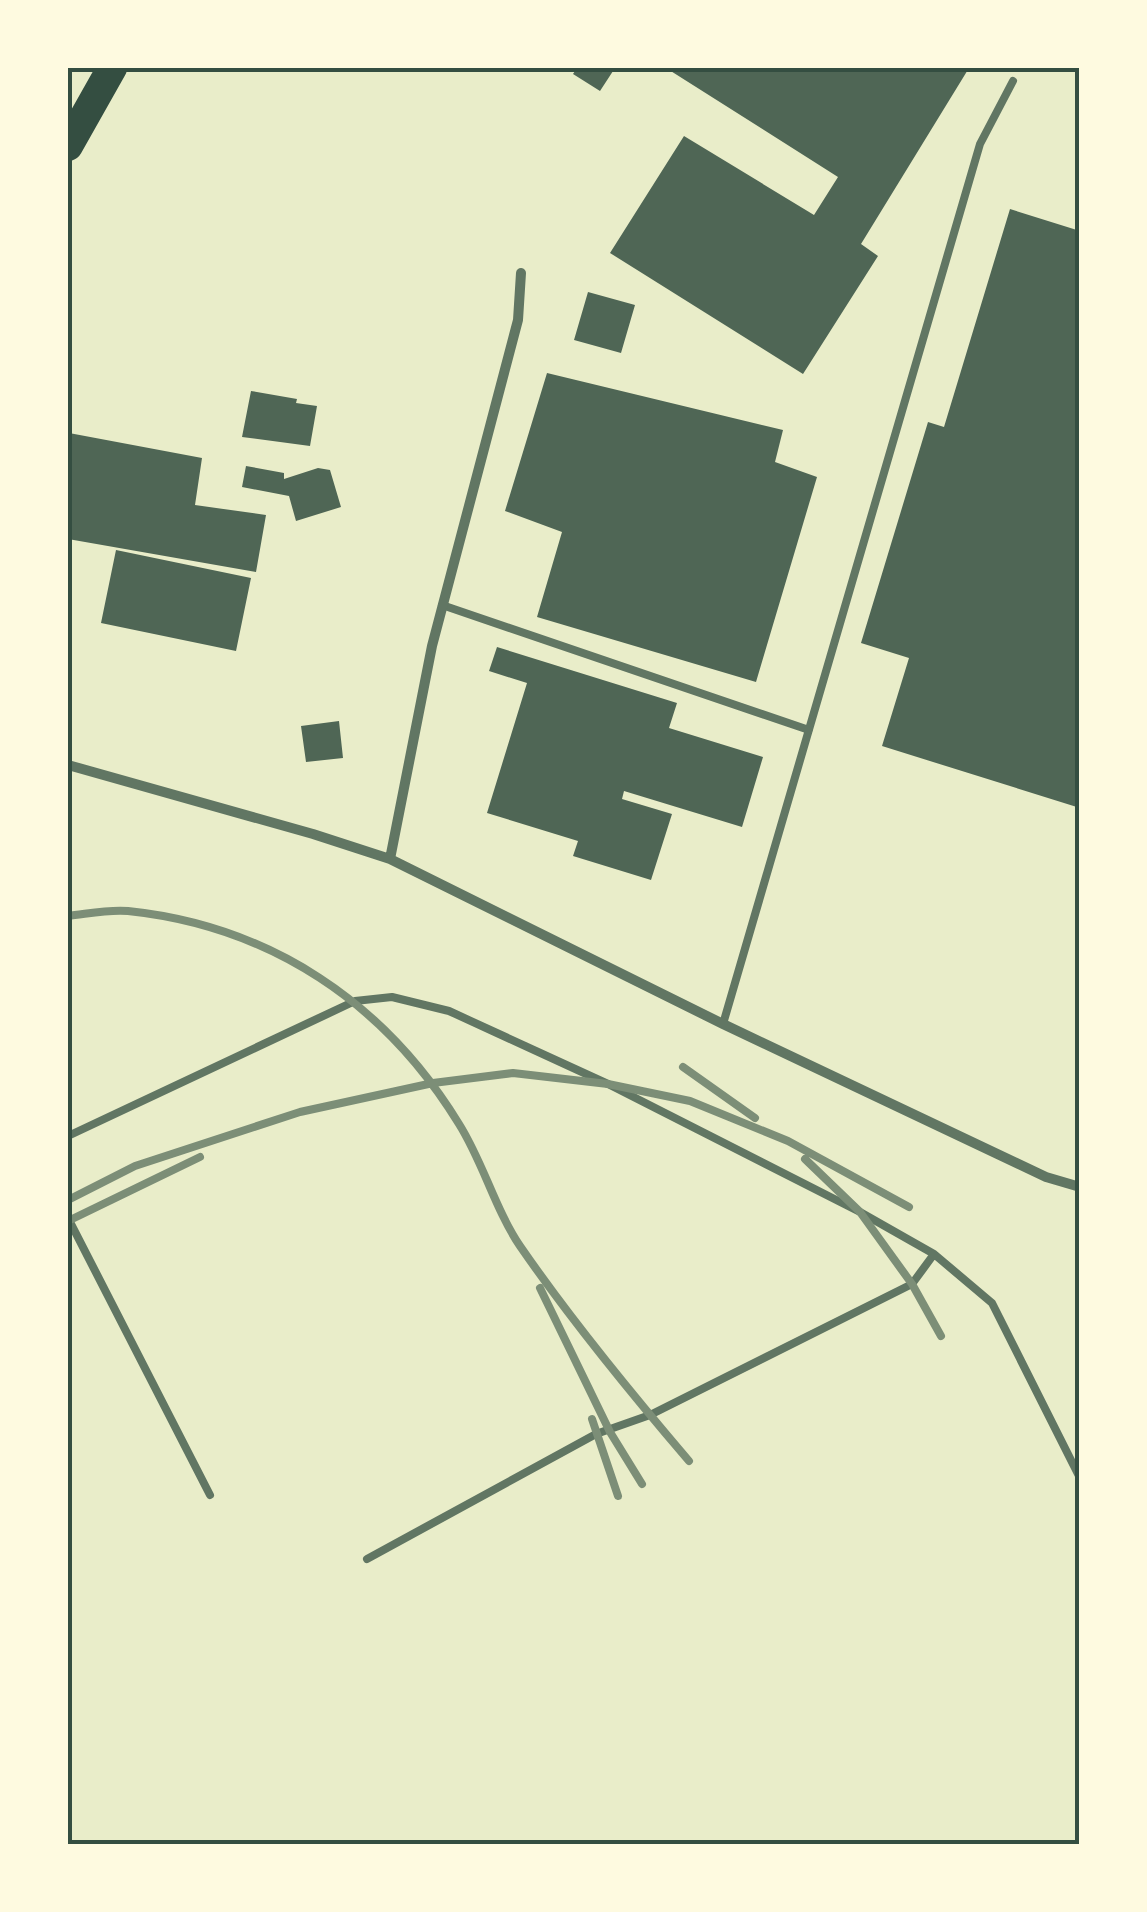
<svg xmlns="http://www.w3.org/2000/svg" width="1147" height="1912" font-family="'Times New Roman',serif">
<rect width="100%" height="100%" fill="#e9edc9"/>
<path fill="#4f6655" d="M577 68H615L600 91 573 74Z
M666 68H969L861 244 878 256 803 374 610 253 684 136 814 215 838 177Z
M1010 209 1080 231V808L882 746 909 658 861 643 928 422 944 427Z
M588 292 635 305 621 353 574 340Z
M547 373 783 430 775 462 817 477 756 682 537 617 562 532 505 511Z
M251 391 297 399 296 403 317 406 310 446 242 437Z
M69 433 202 458 195 505 266 515 256 572 68 539Z
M246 466 284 473V479L318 468 330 470 341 507 296 521 289 496 242 487Z
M116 550 251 578 236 651 101 623Z
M497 647 677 703 669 728 763 757 742 827 624 791 622 799 672 814 651 880 573 856 578 841 487 813 527 683 489 671Z
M339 721 343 758 306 762 301 726Z"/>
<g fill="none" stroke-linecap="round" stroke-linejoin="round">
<path stroke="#617663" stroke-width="8" d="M442 605 809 730
M723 1024 980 144 1013 81
M68 1136 355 1001 392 997 449 1011 608 1084 860 1212 934 1254 992 1303 1080 1478
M68 1218 210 1495
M367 1559 596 1434 650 1415 912 1284 934 1254"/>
<path stroke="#617663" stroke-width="10" d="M68 765 313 834 390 859 723 1024 1046 1177 1080 1187
M390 859 432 646 518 320 521 273"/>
<path stroke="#344e41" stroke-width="30" d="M68 146 112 68"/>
<path stroke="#7c8e77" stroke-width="8" d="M68 916C87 914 109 909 128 911 271 926 385 1003 459 1124 483 1162 495 1209 520 1246 571 1320 630 1392 689 1461
M683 1067 755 1118
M805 1159 860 1212 912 1284 941 1336
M68 1200 135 1166 300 1112 433 1083 513 1073 608 1084 690 1101 788 1141 909 1207
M68 1221 200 1157
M540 1288 610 1432 642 1484
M592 1419 618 1496"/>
</g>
<rect width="1147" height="1912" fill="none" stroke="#fefae0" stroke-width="140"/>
<rect x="70" y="70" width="1007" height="1772" fill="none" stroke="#344e41" stroke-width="4"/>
</svg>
